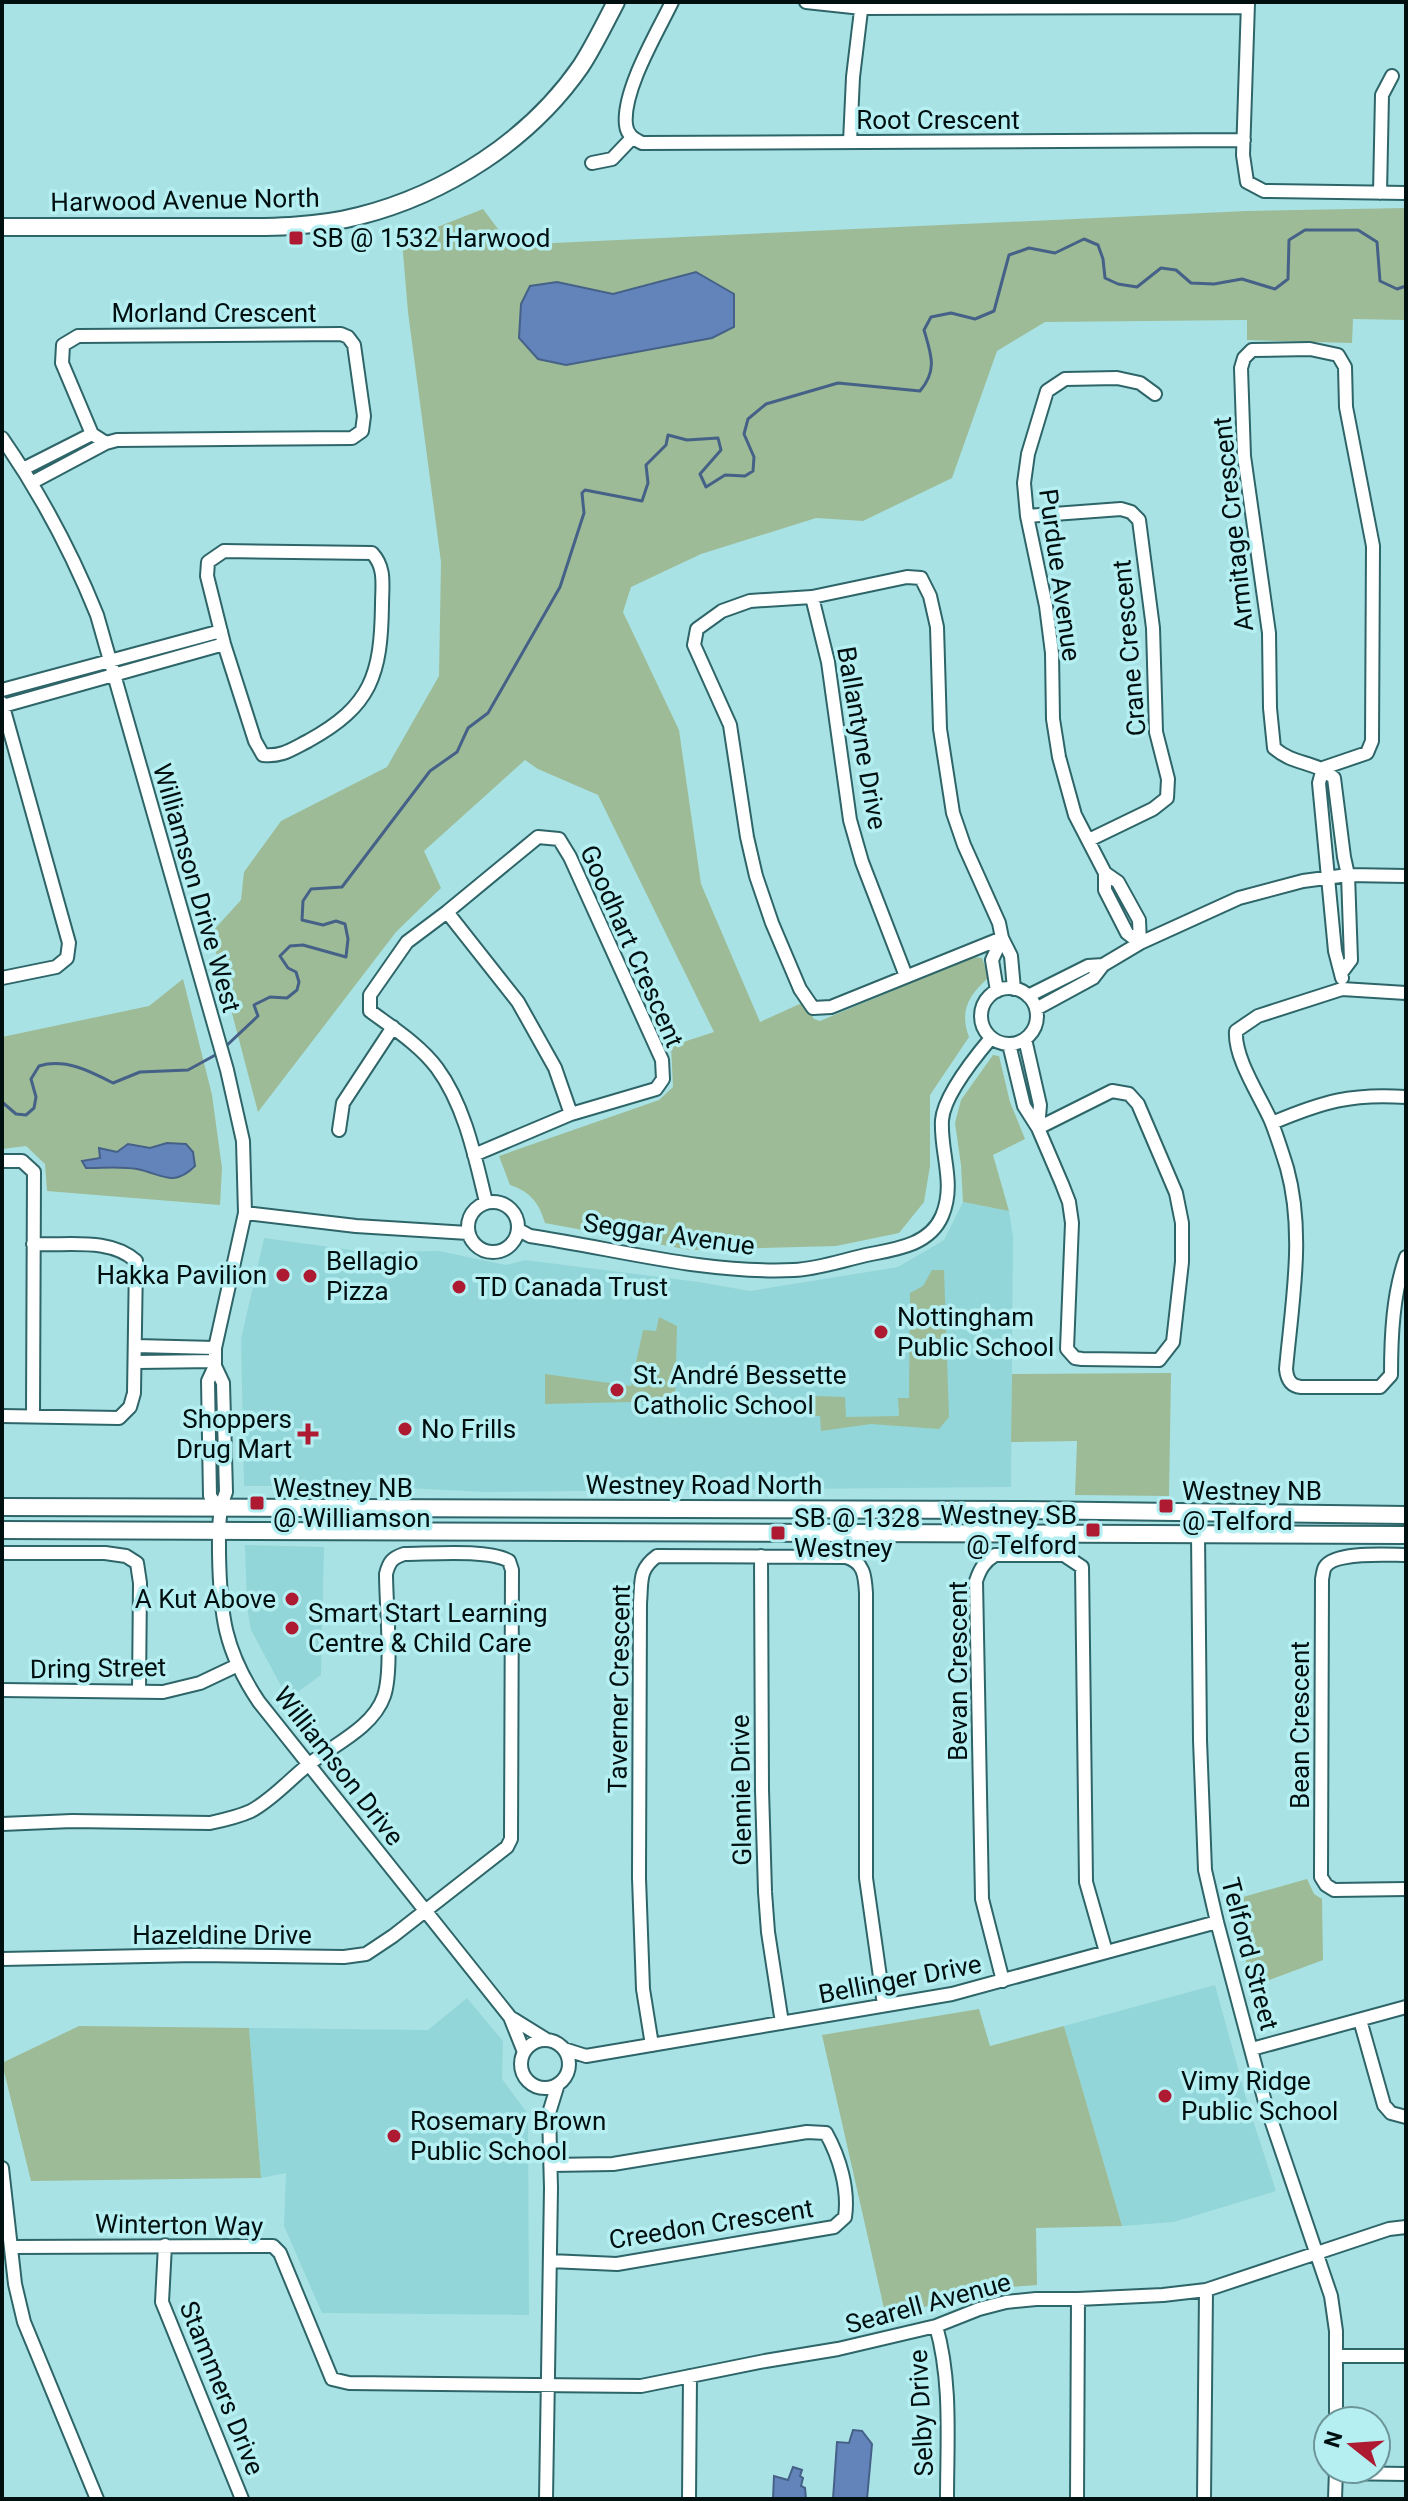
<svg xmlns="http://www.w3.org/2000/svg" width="1408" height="2501" font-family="Roboto,sans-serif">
<rect width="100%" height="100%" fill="#a9e2e4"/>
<path fill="#93d6d9" d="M963 1202 1009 1211 1013 1237 1011 1487 485 1492 366 1486H244L241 1339 264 1238 366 1252 439 1251 506 1265 525 1260 699 1282 750 1291 898 1267 944 1240Z
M245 1545 324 1547 321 1675 288 1699 251 1630 247 1607Z
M1215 1985 1249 2108 1276 2191 1174 2222 1122 2226 1064 2026Z
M467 1998 503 2041 502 2079 528 2114 529 2315 322 2313 284 2226 286 2173 261 2178 249 2028 428 2030Z"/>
<path fill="#9dbb96" d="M1406 208V320L1353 319 1352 343 1247 340V320L1045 322 997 351 952 478 863 521 816 518 701 554 631 587 623 612 679 730 701 884 760 1022 804 1002 814 1019 820 1021 973 957 982 958 989 977C969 995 959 1010 969 1037L930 1095V1166L924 1202 899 1233 836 1246 690 1250 545 1223C539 1203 531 1192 510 1185L499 1156 659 1100 673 1087 671 1046 714 1032 598 795 538 769 525 760 424 851 441 888 396 932 258 1112 211 933 241 900 244 872 281 821 387 767 439 676 441 562 408 312 402 241 483 209 510 245 1246 211Z
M183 979 212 1095 222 1168 220 1205 47 1191 45 1164 26 1146 2 1149V1037L149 1006Z
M993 1055 999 1056 1010 1102 1025 1139 993 1155 1009 1211 963 1202 961 1165 955 1123 961 1100Z
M932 1270H944L949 1417 939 1429 871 1424 821 1431 820 1416H814V1396L845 1397 846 1417 899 1416 898 1398H909L910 1293 923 1286Z
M659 1317 677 1326 675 1401 545 1404V1374L631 1386 643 1330 656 1331Z
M1171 1373 1169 1496 1075 1495 1077 1441 1011 1442 1012 1374Z
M1307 1879 1314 1894 1322 1899 1323 1960 1253 1986 1229 1901Z
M979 2009 990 2046 1064 2026 1122 2226 1036 2228 1037 2285 997 2288 886 2317 822 2035Z
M79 2026 249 2028 261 2178 31 2181 2 2063Z"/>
<path fill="#6284bb" stroke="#456188" stroke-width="2" d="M696 272 734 294V327L712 338 566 365 538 359 519 338 521 304 530 286 557 282 613 294Z
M167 1143 186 1144 193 1152 195 1166C173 1188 162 1174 137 1169 121 1166 103 1168 86 1168L82 1161 100 1158 99 1148 117 1152 128 1144 150 1148Z
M853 2430 862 2431 872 2444 867 2499H833L837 2442 849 2443Z
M793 2467 802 2470 800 2476 803 2478 801 2486 805 2488 806 2499H773L774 2476 788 2480Z"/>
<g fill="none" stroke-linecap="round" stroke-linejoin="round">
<path stroke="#456188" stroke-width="3" d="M224 1048 258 1016 254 1005 270 997 287 998 297 990 299 982 296 972 288 968 280 956 290 946 303 945 346 957 348 939 345 924 336 921 323 925 302 920 303 901 311 889 342 887 430 771 457 752 468 728 488 713 560 587 584 513 582 493 585 490 642 501 648 483 646 465 666 445 668 435 687 440 718 438 721 450 700 474 706 487 725 475 745 476 753 471 754 457 744 434 748 419 766 404 838 383 920 391C938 370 931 354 924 330L931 317 951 313 975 319 994 311 1009 255 1029 248 1055 253 1084 239 1098 245 1103 259 1105 278 1118 284 1137 287 1161 268 1176 270 1191 283 1214 284 1242 279 1275 289 1288 279 1289 240 1305 230H1358L1377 242 1380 281 1397 289 1406 286
M2 1102 16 1114 26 1115 34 1108 36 1097 31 1079 39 1066C65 1058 90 1071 113 1083L140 1072 188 1070 219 1053"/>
<g stroke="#2e6568" stroke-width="16">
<path id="minor" d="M672 2C657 33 622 91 626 125 627 135 634 139 642 143L1244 140
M806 2 862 8 1247 7
M1248 3 1243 155 1247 182 1264 191 1406 193
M850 142 853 77 862 2
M592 163 612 159 632 138
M1380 193 1382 95 1392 76
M341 334 348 337 354 345 364 416 362 431 352 438 117 440 106 443 92 434 62 363 63 345 78 336Z
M2 438C40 493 72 553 97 615L227 1070 243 1141 245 1213 215 1348V1366L223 1383 226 1492C218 1512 219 1531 219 1553 220 1614 224 1650 259 1702L510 2017 524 2052
M23 469 92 434
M31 483 106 443
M1027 516 1121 509 1131 512 1139 520 1153 628 1156 732 1168 779 1167 798 1153 809 1089 840
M224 551 372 553C386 568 382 585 382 605 381 674 372 706 308 741 292 749 282 757 263 755L255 741 224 644 207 576 208 562Z
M812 597 828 662 850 820 862 862 906 976
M2 690 221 631
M2 703 69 943 67 958 56 967 2 978
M3 706 224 644
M1323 768 1367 753 1372 741 1373 546 1346 407 1345 367 1338 355 1310 349 1252 350 1244 358 1241 368 1244 456 1269 633 1270 708 1274 748C1295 766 1314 760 1334 778L1344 857 1348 875 1351 960 1342 972
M1323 768 1319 783 1335 951 1342 978
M1105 873 1118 882 1139 920 1140 943
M447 912 518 1002 555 1068 571 1114
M1002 938 831 1007 813 1008 800 989 772 923 756 876 747 837 730 725 694 645 697 629 722 611 750 601 812 597 907 577 921 578 930 596 937 627 940 729 953 813 964 845 999 923 1002 938 1011 956 1014 989
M1140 943 1127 933 1105 890V873L1075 815 1059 757 1053 719 1052 653 1046 606 1027 516 1024 483 1028 454 1047 391 1065 379 1117 378 1140 383 1155 394
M981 1016a28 28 0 1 1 56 0a28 28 0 1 1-56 0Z
M997 991 992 960 1002 938
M1406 993 1342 989 1258 1016 1236 1031C1234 1058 1260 1096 1271 1121 1277 1136 1282 1152 1287 1168 1305 1233 1292 1302 1286 1369 1287 1379 1290 1386 1301 1387H1380L1391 1375C1391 1336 1393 1293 1406 1257
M1028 996 1088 966 1103 965
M1036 1009 1093 978 1103 965 1140 943 1239 898 1303 881 1348 875 1406 876
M1025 1039 1040 1105 1038 1128
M1009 1044 1024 1106 1038 1128 1062 1184 1069 1202 1072 1223 1067 1349 1075 1358 1082 1359 1159 1360 1173 1342 1182 1262V1223L1176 1193 1138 1104 1129 1094 1112 1091 1038 1128
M1272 1123C1322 1102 1351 1093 1406 1097
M339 1130 343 1103 393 1027
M474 1155 571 1114 656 1089 663 1079 662 1060 570 857 559 839 538 837 447 912 407 942 370 995V1011C393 1028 420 1045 437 1068 465 1106 475 1157 486 1202
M2 1161H22L34 1172 33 1416
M468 1227a25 25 0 1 1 50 0a25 25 0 1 1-50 0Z
M245 1213 356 1226 468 1233
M519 1230 530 1236C617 1249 705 1274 794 1270 819 1269 846 1259 871 1254 898 1249 930 1244 942 1216 956 1183 940 1153 942 1120 944 1095 975 1057 991 1038
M136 1346 215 1348
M137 1362 215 1361
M215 1366 208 1381 210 1496 219 1508
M2 1416 119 1418 130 1407 134 1393 136 1261C110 1237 67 1246 33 1244
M1200 1511 1198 1533 1200 1740 1205 1870 1217 1922 1265 2102 1331 2296 1336 2331V2421
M2 1553H105L126 1556 137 1563 140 1583 139 1691
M1406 1555C1389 1555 1335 1551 1325 1567 1323 1570 1323 1575 1322 1579L1321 1877 1326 1885 1334 1890 1406 1889
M761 1556 762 1790 765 1892 768 1932 782 2023
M2 1690 163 1692 200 1683 238 1665
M2 1824 72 1821 210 1823C224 1820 238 1817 251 1811 273 1799 289 1780 308 1765 333 1745 373 1728 384 1696 393 1670 386 1604 386 1574 389 1562 392 1558 404 1554 430 1554 488 1549 509 1561L512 1570 511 1839 507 1847 393 1936 366 1954 344 1957 196 1955 2 1959
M1003 1981 982 1899 976 1581C980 1569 984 1562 995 1555H1064L1082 1567 1086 1882 1106 1952
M510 2017 547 2040
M1360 2020 1384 2105 1391 2113 1406 2117
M521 2064a24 24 0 1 1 48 0a24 24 0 1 1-48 0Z
M652 2045 643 1989 639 1878 640 1603C642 1581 638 1570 657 1556L846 1557C864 1562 865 1576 866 1593V1878L884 2005
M564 2049 586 2056 952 1994 1217 1922
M1252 2049 1406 2007
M2 2168 15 2284 24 2322 97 2499
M165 2245 162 2302 242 2499
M12 2247 273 2246 280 2253 332 2379 349 2383 641 2386 765 2361 838 2349 936 2326 979 2309 1006 2302 1036 2299H1078L1163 2295 1206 2290 1389 2229 1406 2227
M550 2261 617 2264 834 2227 845 2217C849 2190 840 2158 826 2133L807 2132 613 2164 551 2165
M936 2326C952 2381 947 2442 947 2499
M1336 2356H1406
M1335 2473 1406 2474
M546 2499 551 2188 549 2113 558 2084
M689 2499 690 2376
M1077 2499 1078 2299
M1204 2499 1206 2290
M1335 2499 1336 2469"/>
</g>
<g stroke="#2e6568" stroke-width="20">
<path id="major" d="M2 227C69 227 136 227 202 227 254 227 309 229 359 216 446 194 530 140 581 66 594 46 605 23 616 2
M2 1507 1025 1510 1406 1515
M2 1530 1406 1535"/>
</g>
<use href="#minor" stroke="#fff" stroke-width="12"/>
<use href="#major" stroke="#fff" stroke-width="16"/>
</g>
<g fill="#ae1a32" stroke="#b5eff2" stroke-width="3">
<rect x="288" y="230" width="16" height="16" rx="4"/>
<circle cx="283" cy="1275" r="8"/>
<circle cx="310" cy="1276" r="8"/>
<circle cx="459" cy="1287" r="8"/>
<circle cx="881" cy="1332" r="8"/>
<circle cx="617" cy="1390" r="8"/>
<circle cx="405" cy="1429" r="8"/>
<path d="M304 1422h8v8h8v8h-8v8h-8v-8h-8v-8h8z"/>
<rect x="249" y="1495" width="16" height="16" rx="4"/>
<rect x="1158" y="1498" width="16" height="16" rx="4"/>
<rect x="1085" y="1522" width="16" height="16" rx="4"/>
<rect x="770" y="1525" width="16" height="16" rx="4"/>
<circle cx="292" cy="1599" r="8"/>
<circle cx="292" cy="1628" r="8"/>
<circle cx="1165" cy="2096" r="8"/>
<circle cx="394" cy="2136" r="8"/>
</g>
<g text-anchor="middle" stroke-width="7" stroke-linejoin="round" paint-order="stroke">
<g font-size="26" fill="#000f10" stroke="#b5eff2">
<text x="938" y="129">Root Crescent</text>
<text transform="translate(185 200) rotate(-1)" y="9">Harwood Avenue North</text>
<text x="214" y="322">Morland Crescent</text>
<text transform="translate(1233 524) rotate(-96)" y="9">Armitage Crescent</text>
<text transform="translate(1060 575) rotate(82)" y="9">Purdue Avenue</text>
<text transform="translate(1129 648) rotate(-95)" y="9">Crane Crescent</text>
<text transform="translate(862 738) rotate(80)" y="9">Ballantyne Drive</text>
<text transform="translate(197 888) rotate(74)" y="9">Williamson Drive West</text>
<text transform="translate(632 946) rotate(66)" y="9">Goodhart Crescent</text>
<text transform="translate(669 1234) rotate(8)" y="9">Seggar Avenue</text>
<text x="704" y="1494">Westney Road North</text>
<text transform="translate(98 1668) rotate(-1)" y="9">Dring Street</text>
<text transform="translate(958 1671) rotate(-90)" y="9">Bevan Crescent</text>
<text transform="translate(619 1689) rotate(-89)" y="9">Taverner Crescent</text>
<text transform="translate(1300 1725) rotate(-90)" y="9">Bean Crescent</text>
<text transform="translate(339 1766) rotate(52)" y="9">Williamson Drive</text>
<text transform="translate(741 1790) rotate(-91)" y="9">Glennie Drive</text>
<text x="222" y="1944">Hazeldine Drive</text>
<text transform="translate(1250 1954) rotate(75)" y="9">Telford Street</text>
<text transform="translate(900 1979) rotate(-11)" y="9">Bellinger Drive</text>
<text transform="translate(711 2224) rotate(-9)" y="9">Creedon Crescent</text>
<text transform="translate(179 2225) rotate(1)" y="9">Winterton Way</text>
<text transform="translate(928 2303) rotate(-15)" y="9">Searell Avenue</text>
<text transform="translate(222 2388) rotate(68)" y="9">Stammers Drive</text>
<text transform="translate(921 2413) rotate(-93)" y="9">Selby Drive</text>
</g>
<g font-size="26" fill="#000f10" stroke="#b5eff2" text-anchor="start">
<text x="312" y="247">SB @ 1532 Harwood</text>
<text x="326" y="1270">Bellagio<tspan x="326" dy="30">Pizza</tspan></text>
<text x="267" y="1284" text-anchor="end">Hakka Pavilion</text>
<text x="475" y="1296">TD Canada Trust</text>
<text x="897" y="1326">Nottingham<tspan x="897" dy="30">Public School</tspan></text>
<text x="633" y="1384">St. André Bessette<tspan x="633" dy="30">Catholic School</tspan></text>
<text x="292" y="1428" text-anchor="end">Shoppers<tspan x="292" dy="30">Drug Mart</tspan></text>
<text x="421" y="1438">No Frills</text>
<text x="273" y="1497">Westney NB<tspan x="273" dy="30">@ Williamson</tspan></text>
<text x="1182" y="1500">Westney NB<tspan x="1182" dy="30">@ Telford</tspan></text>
<text x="1077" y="1524" text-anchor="end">Westney SB<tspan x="1077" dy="30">@ Telford</tspan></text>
<text x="794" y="1527">SB @ 1328<tspan x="794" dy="30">Westney</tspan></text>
<text x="276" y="1608" text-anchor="end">A Kut Above</text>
<text x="308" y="1622">Smart Start Learning<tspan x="308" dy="30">Centre &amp; Child Care</tspan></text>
<text x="1181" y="2090">Vimy Ridge<tspan x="1181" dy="30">Public School</tspan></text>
<text x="410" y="2130">Rosemary Brown<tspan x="410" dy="30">Public School</tspan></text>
</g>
</g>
<rect width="1408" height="2501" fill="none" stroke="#000f10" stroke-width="8"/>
<g transform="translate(1352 2445) rotate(287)"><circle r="38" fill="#b5eff2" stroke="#6d9598" stroke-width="2"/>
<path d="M0-6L14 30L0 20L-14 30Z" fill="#ae1a32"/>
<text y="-12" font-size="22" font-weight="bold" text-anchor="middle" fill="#000f10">N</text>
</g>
</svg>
